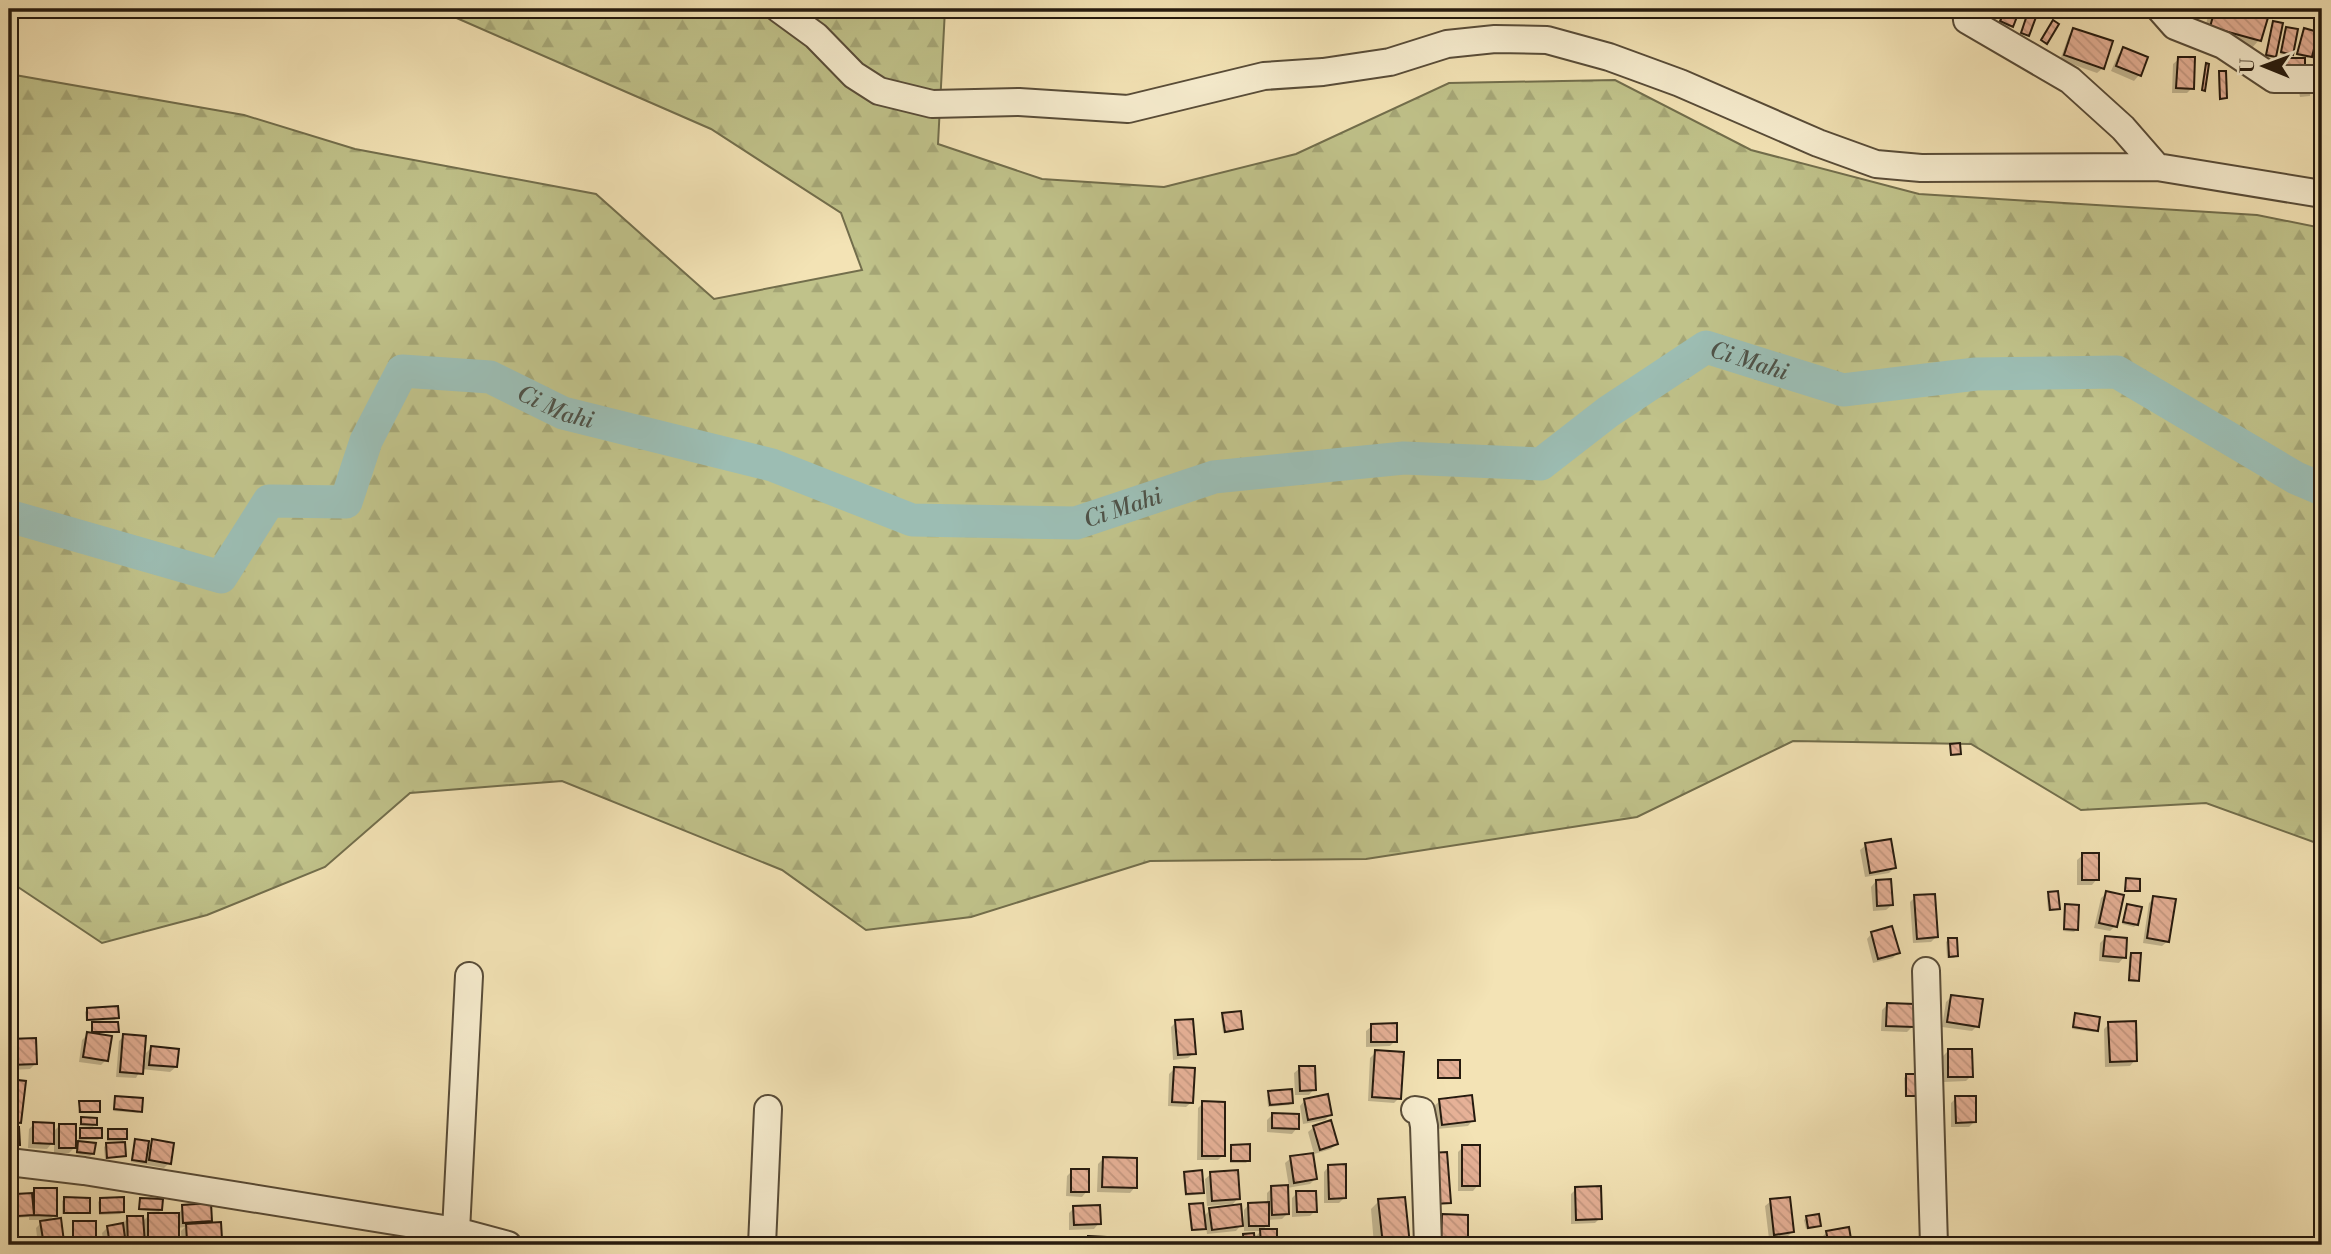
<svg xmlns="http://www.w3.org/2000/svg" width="2331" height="1254" font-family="'Libre Bodoni',serif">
<defs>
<pattern id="forest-firs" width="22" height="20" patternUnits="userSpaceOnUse" patternTransform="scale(1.75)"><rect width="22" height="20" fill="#c0c28a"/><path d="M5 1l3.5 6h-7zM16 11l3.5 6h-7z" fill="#a5a676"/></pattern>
<pattern id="building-back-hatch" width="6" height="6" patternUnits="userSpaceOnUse" patternTransform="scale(1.75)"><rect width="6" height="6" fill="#e6b197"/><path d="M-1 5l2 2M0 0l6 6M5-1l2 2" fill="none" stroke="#c59881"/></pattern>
</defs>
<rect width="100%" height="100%" fill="#f3e3b5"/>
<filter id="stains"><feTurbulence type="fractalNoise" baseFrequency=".00286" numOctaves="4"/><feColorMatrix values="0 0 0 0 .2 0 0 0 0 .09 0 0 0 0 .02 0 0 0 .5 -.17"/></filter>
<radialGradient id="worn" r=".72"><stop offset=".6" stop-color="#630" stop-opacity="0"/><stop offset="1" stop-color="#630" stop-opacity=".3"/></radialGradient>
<path fill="url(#forest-firs)" stroke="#726e4c" stroke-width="2" d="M436 9H945L938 144 1042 179 1164 187 1296 154 1449 83 1615 80 1751 150 1919 194 2257 215 2322 228V845L2206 803 2081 810 1971 744 1793 741 1637 817 1366 859 1150 861 971 917 866 930 782 870 562 781 410 793 325 867 207 915 102 943 9 881V74L244 115 355 149 596 194 714 299 862 270 841 213 711 129Z"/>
<path fill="#0003" d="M2006 9H2018L2009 28 1999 24Z
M2084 9H2100L2096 12Z
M2210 9H2256L2267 12 2259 40 2251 49 2203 35Z
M2274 23V56L2272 58 2265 57Z
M2287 29 2291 54 2289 56 2280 54Z
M2074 30 2103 68 2097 73 2060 60 2069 35Z
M2304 30 2310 56 2308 58 2296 55Z
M2322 39V61L2318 60Z
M2123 49 2146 58 2139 75 2134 81 2111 71 2118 55Z
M2179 59 2192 88 2187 93H2172L2173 64Z
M2220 73 2225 98 2219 100 2218 75Z
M2311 88 2310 96 2300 97 2299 92Z
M2317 91H2322V107H2315V93Z
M1866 845 1894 868 1889 873 1865 877 1860 850Z
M2083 855 2097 879 2092 885H2077V860Z
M2126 880 2138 890 2136 892H2124Z
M1876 881 1892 905 1886 910 1873 911 1871 887Z
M2107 893 2115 926 2110 931 2094 928 2101 898Z
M2049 894 2058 908 2056 910 2048 911 2047 896Z
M1915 897 1936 937 1931 942 1913 943 1910 902Z
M2154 898 2168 941 2162 946 2143 943 2149 903Z
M2127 905 2136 925 2134 927 2122 924Z
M2066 906 2076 930 2074 932 2063 931 2064 908Z
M1872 933 1898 952 1893 958 1873 963 1867 939Z
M2105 938 2124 957 2119 963 2099 961 2100 943Z
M1948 940 1956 956 1954 958H1947L1946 942Z
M2132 954 2138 980 2135 982H2128L2129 957Z
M1951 997 1977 1026 1972 1031 1942 1027 1946 1002Z
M1887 1005 1912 1027 1907 1032 1881 1031 1882 1010Z
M87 1010 117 1017 115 1020 86 1021 85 1012Z
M1223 1015 1241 1029 1223 1033 1221 1017Z
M2076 1015 2096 1030 2094 1032 2072 1029Z
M1176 1022 1194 1053 1188 1058 1173 1060 1171 1027Z
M92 1024 117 1031 115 1033H97L106 1060 101 1065 79 1062 82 1040 88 1034 90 1035Z
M2109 1024 2135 1060 2130 1066 2105 1067 2104 1029Z
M1372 1026 1395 1041 1390 1046 1366 1047V1031Z
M124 1036 142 1063 145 1064 146 1053 151 1048 176 1067 170 1072 141 1069 136 1078 116 1077 119 1041Z
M10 1041 36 1063 30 1069 9 1070Z
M1948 1051 1971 1076 1966 1081 1944 1082 1943 1056Z
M1376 1052 1399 1098 1394 1103 1368 1101 1370 1058Z
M1439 1062 1458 1077 1456 1079H1437V1064Z
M1300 1068 1314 1089 1309 1095H1295L1294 1073Z
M1174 1069 1192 1102 1186 1107 1168 1106 1169 1074Z
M1906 1076 1919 1097H1905L1904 1078Z
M9 1080 24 1082 20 1122 13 1129 18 1144 16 1146 9 1147Z
M1269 1093 1291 1103 1289 1105 1268 1107 1267 1095Z
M116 1098 140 1111 138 1113 113 1111Z
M1956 1098 1975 1121 1969 1127H1951V1103Z
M1305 1100 1330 1115 1325 1120 1303 1124 1300 1106Z
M1440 1101 1473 1120 1468 1126 1437 1129 1434 1106Z
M80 1103 99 1111 96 1113H78Z
M1203 1103 1223 1155 1218 1160H1197L1198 1108Z
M1273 1114 1297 1128 1292 1134 1267 1132V1120Z
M82 1118 95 1124 93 1127 79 1126Z
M34 1124 52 1133 60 1125 74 1148 69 1153H54V1141L47 1149 28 1148 29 1129Z
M1314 1127 1336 1144 1331 1149 1314 1154 1308 1132Z
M80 1130 100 1138 98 1140H78Z
M109 1131 125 1138 123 1141H107Z
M135 1141 147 1147 153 1141 169 1163 164 1168 131 1162Z
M79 1143 93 1154 90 1156 76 1154Z
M106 1145 124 1156 105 1159 104 1147Z
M1232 1146 1248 1161 1246 1163H1230V1149Z
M1463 1147 1478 1185 1473 1191H1458V1152Z
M1291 1158 1315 1179 1310 1184 1287 1188V1214L1282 1219 1267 1220V1225L1262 1231H1275L1276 1245H1242V1238L1244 1235 1253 1239 1261 1231H1244V1210L1249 1204H1267V1193L1272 1188 1289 1187 1285 1163Z
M1103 1159 1135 1187 1130 1193 1097 1192 1098 1164Z
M1329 1166 1345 1197 1339 1203H1324V1172Z
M1072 1171 1087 1191 1082 1197 1066 1196 1067 1176Z
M1185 1174 1202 1192 1200 1194 1185 1196 1183 1176Z
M1211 1174 1238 1198 1233 1204 1207 1206 1205 1179Z
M35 1189 55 1215 48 1221 62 1241 59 1245H38L36 1228 44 1220H29V1217L16 1218 14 1198 30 1194Z
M1576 1189 1600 1218 1595 1223 1571 1224V1194Z
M1297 1193 1315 1211 1310 1216 1292 1217V1198Z
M64 1199 88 1212 86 1214H62V1201Z
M141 1199 161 1210 159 1212 138 1210Z
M1403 1199 1408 1245H1374L1371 1209 1379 1201Z
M100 1200 122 1212 120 1214 99 1215 98 1202Z
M1771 1201 1792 1232 1787 1237 1769 1239 1765 1206Z
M1190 1206 1203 1217 1210 1210 1241 1225 1236 1231 1207 1234 1206 1226 1202 1230 1191 1231 1188 1208Z
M183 1207 211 1220 206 1225 220 1238 214 1245H218H182L181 1231 185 1227 177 1228V1236L170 1241V1245H154L164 1244V1241H143L141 1245H104L102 1233 108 1227 122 1224 128 1218 142 1222 149 1215H178Z
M1074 1208 1099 1223 1094 1229 1069 1230V1213Z
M1442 1216 1466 1241 1462 1245H1436L1437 1221Z
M1806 1218 1819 1225 1806 1229 1804 1220Z
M74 1223 94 1236 92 1238H72V1225Z
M1847 1229 1850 1245H1804L1805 1241 1821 1238 1827 1232Z
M1089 1238 1124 1239 1123 1245H1082Z"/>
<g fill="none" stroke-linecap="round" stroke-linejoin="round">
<path stroke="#9cbdb3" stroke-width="33" id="s1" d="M9 516 221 577 269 501 346 502 366 441 402 371 490 377 563 413 772 465 912 520 1076 523 1214 477 1404 458 1541 464 1608 412 1706 347 1843 390 1976 374 2117 372 2296 478 2322 489"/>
</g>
<path fill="url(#building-back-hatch)" stroke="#251a0e" stroke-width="2" d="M1981 9H1996L1988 23 1977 17Z
M2006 9H2020L2013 27 2000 21Z
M2029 9H2039L2029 36 2021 33Z
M2215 9 2270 11 2261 41 2210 27Z
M2053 20 2059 24 2047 44 2041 40Z
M2273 21 2283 23 2276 57 2266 55Z
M2286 27 2298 29 2293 55 2281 52Z
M2073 28 2113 41 2104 69 2064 55Z
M2304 28 2318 32 2312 57 2297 54Z
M2123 47 2148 57 2141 76 2116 66Z
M2178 57H2195L2194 89 2176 88Z
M2285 58H2305V75H2285Z
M2206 63 2209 64 2205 91 2202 90Z
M2219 71H2226L2227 98 2220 99Z
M2317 89H2322V105H2316Z
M1960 743 1961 754 1951 755 1950 744Z
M1891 839 1896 868 1870 873 1865 843Z
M2082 853H2099V880H2082Z
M2126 878 2140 879V891H2125Z
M1891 879 1893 905 1877 906 1876 880Z
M2058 891 2060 909 2050 910 2048 892Z
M2106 891 2124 895 2117 927 2099 923Z
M1935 894 1938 937 1917 939 1914 895Z
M2153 896 2176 899 2169 942 2147 938Z
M2065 904 2079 905 2078 930 2064 929Z
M2127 904 2142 907 2138 925 2123 922Z
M1892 926 1900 953 1878 959 1871 932Z
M2105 936 2127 938 2126 958 2103 956Z
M1948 938H1957L1958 956 1949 957Z
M2131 953H2141L2139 981 2129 980Z
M1951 995 1983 999 1979 1027 1947 1022Z
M1887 1003 1915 1004 1914 1027 1886 1026Z
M118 1006 119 1018 87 1020V1008Z
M1241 1011 1243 1029 1225 1032 1222 1013Z
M2075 1013 2100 1017 2098 1031 2073 1027Z
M1193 1019 1196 1054 1178 1055 1175 1020Z
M2136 1021 2137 1061 2110 1062 2108 1022Z
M92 1022H118L119 1032H92Z
M1397 1023V1042H1371V1024Z
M87 1032 112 1036 108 1061 83 1057Z
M123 1034 146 1036 143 1074 120 1072Z
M36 1038 37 1064 10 1065 9 1039Z
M151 1046 179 1049 177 1067 149 1065Z
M1948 1049H1972L1973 1077H1948Z
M1375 1050 1404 1052 1401 1099 1372 1097Z
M1438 1060H1460V1078H1438Z
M1299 1066H1315L1316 1090 1300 1091Z
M1174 1067 1195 1068 1193 1103 1172 1102Z
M1906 1074H1922L1923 1096H1906Z
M9 1079 26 1081 21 1123 9 1122Z
M1292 1089 1293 1103 1270 1105 1268 1091Z
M1328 1094 1332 1115 1308 1120 1304 1099Z
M1472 1095 1475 1121 1442 1125 1439 1099Z
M115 1096 143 1098 142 1112 114 1109Z
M1955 1096H1976V1122L1956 1123Z
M79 1101H100V1112H80Z
M1202 1101 1225 1102V1156H1202Z
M1272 1113 1299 1114V1129L1272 1128Z
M81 1117 97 1118V1125L81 1124Z
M1331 1120 1338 1144 1320 1150 1313 1126Z
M33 1122 54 1123V1144L33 1143Z
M59 1124H76V1148H59Z
M9 1127H19L20 1145H9Z
M80 1128H102V1138H80Z
M108 1129H127V1139H108Z
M135 1139 149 1141 146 1162 132 1160Z
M152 1139 174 1143 171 1164 149 1160Z
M78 1141 96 1143 94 1154 77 1152Z
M125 1142 126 1156 107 1158 106 1143Z
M1250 1144V1161H1231V1145Z
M1462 1145H1480V1186H1462Z
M1447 1152 1451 1203 1433 1204 1430 1153Z
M1313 1153 1317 1179 1294 1183 1290 1156Z
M1103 1157 1137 1158V1188L1102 1187Z
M1346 1164V1198L1329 1199 1328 1165Z
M1071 1169H1089V1192H1071Z
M1202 1170 1204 1193 1186 1194 1184 1172Z
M1238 1170 1240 1199 1212 1201 1210 1172Z
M1288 1185 1289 1214 1272 1215 1271 1186Z
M1601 1186 1602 1219 1576 1220 1575 1187Z
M34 1188H57V1216L34 1215Z
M1296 1191H1316L1317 1212H1297Z
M32 1193 34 1215 18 1216 16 1194Z
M64 1197 90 1198V1213H64Z
M124 1197V1212L100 1213V1198Z
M1405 1197 1410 1245H1383L1378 1199Z
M1790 1197 1794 1232 1774 1235 1770 1199Z
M140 1198 163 1199 162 1210 139 1209Z
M1269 1202V1226H1249L1248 1203Z
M211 1203 212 1221 183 1223 182 1205Z
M1203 1203 1206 1229 1192 1230 1189 1204Z
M1241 1204 1243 1226 1212 1230 1209 1208Z
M1100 1205 1101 1224 1074 1225 1073 1206Z
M148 1213H179V1237H148Z
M1442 1214 1468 1215V1242L1441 1241Z
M1819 1214 1821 1226 1808 1228 1806 1216Z
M127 1216H143L145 1244 128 1245Z
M61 1218 64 1242 44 1245 40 1221Z
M73 1221H96V1237H73Z
M221 1222 222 1239 187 1241 186 1224Z
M123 1223 126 1245H110L107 1226Z
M1849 1227 1852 1245H1829L1826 1231Z
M1260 1229H1277V1245H1261Z
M1254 1233 1255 1245H1244L1243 1234Z
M1088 1236 1125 1238V1245H1088Z
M1215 1237H1239V1245H1215Z
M1822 1237 1823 1245H1806L1805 1239Z
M171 1241 172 1245H153V1243Z
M1543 1241 1564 1242V1245H1543Z
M220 1243V1245H186Z"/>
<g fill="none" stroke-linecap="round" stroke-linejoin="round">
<g stroke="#584c38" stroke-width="30">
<path id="minor" d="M779 9 816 36 854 75 879 91 932 104 1019 102 1128 109 1264 76 1323 72 1390 62 1447 44 1495 39 1547 40 1609 57 1680 83 1818 143 1876 164 1921 168 2157 167 2322 194
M1966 9 1967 20 2070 80 2123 128 2157 167
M2160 9 2175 26 2223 45 2274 79H2322
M1926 971 1934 1245
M1415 1110 1421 1111 1424 1126 1428 1245
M9 1162 84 1171 456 1231 508 1245
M456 1231 469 976
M762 1245 768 1109"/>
</g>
<use href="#minor" stroke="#f7edcf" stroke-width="26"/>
</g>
<g text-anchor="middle" stroke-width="5" stroke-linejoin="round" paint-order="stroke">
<g font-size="23" font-style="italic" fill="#4f5348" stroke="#f7edcf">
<text dy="8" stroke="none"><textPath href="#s1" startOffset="1951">Ci Mahi</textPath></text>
<text dy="8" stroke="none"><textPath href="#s1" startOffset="691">Ci Mahi</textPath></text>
<text dy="8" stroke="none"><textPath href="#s1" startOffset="1279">Ci Mahi</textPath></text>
</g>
</g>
<rect width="2331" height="1254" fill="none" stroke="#f3e3b5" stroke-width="35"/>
<rect x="10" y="10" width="2310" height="1233" fill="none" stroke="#251a0e" stroke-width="3.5"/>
<rect x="18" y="18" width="2296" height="1219" fill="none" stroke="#251a0e" stroke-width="2"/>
<g transform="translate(2264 66) rotate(271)" stroke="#f7edcf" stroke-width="5" paint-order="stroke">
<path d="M0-5L12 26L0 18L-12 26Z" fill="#251a0e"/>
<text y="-10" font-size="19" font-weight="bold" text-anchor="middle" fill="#251a0e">U</text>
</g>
<rect width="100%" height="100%" filter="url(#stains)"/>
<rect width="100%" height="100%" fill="url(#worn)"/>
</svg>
